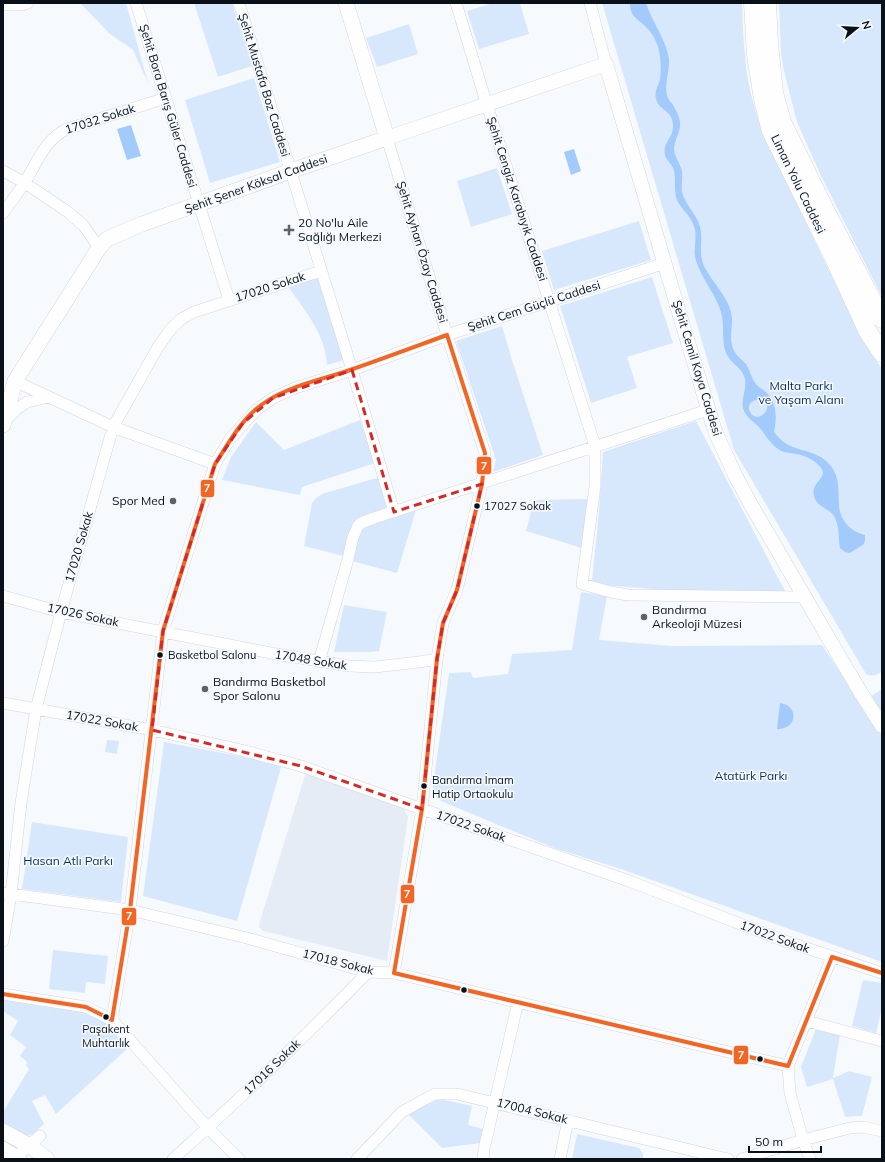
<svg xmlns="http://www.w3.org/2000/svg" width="885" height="1162" font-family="Mulish,sans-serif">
<rect width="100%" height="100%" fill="#f7fafd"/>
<path fill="#e5ecf5" d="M311 770 404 809 408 817 387 961 263 931 259 927 260 921 306 772Z"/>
<path fill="#d8e8fc" d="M80 3H126L148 83 133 50 110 34Z
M194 3H232L252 66 218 77Z
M493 3H520L529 34 479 49 467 11Z
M602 3H742C743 29 744 55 748 80 752 103 760 125 769 146L860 335 882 369V672C876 675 872 677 866 674L734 450Z
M779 3H882V297L821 176 797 122 784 71 781 53Z
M409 24 418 54 377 67 366 38Z
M254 78 280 162 210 183 185 100Z
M497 168 512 214 471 227 457 181Z
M639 221 651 260 554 290 542 251Z
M319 276 344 360 327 365C325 334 306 312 289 288Z
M652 277 673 343 627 357 637 388 591 403 560 306Z
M502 326 512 360 543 455 493 472 496 460 456 341Z
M360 420 375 463 302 487 300 495 222 480 231 457 256 422 284 450Z
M696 421 786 593 665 590 604 585 592 581 599 511 603 452Z
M380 477 388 508 353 522 343 556 304 546 312 503 316 498 322 494Z
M589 499 582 548 526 531 534 500Z
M416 510 397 573 352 561C354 551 356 539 362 530 369 521 403 514 416 510Z
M581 592 607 596 599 640 671 646 822 645 882 736V962L624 870 554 848 441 801 432 792 449 673 471 672 473 678 508 674 512 654 572 650Z
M344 605 387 612 379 651 371 652H334Z
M882 689V713L870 697Z
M107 740 119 741 117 754 105 752Z
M164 742 282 764 237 921 143 896Z
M32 822 128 837 121 902 22 889Z
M53 950 108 956 105 984 86 982 85 993 49 989Z
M863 980 882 983V1008L876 1033 852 1026Z
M3 996 69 1007 101 1020 109 1026 127 1049 56 1114 45 1095 32 1101 44 1124 33 1134 26 1136 3 1125V1112L29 1069 26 1065 27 1062 20 1056 26 1047 10 1035 18 1021 3 1011Z
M816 1029 840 1034 833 1078 849 1071 872 1077 862 1116H857L845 1117 833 1079 807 1087 801 1067Z
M440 1099 472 1106 468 1125 483 1129 481 1143 442 1148 407 1113 429 1100Z
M577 1134 639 1148 643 1154V1159H572Z"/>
<path fill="#a2cafb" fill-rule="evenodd" d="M630 3H646C652 22 666 39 669 59 670 71 664 83 667 95 668 99 670 101 673 105 676 110 679 116 680 122 681 132 675 138 674 148 674 157 680 162 682 171 683 178 681 185 682 192 685 205 697 214 700 227 704 242 697 252 705 268 713 283 727 296 731 312 734 323 729 334 732 345 734 354 740 358 746 364 750 370 751 377 755 383 758 387 763 389 767 393 777 404 777 418 774 432 778 437 781 440 785 443 801 453 821 450 833 469 840 481 838 492 839 505 840 520 850 532 865 535V540L864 544 850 553 845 552 840 548C838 537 840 526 834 516 829 508 816 507 814 496 810 482 829 478 821 468 816 461 805 455 796 454 792 453 788 453 784 452 771 447 767 436 759 427 754 422 749 419 745 413 738 401 749 388 744 376 741 367 730 363 726 353 721 340 725 325 721 312 716 295 704 282 698 266 695 260 694 253 695 247 695 239 697 232 693 224 690 215 681 209 677 200 673 190 677 178 673 168 671 163 666 160 665 155 662 142 674 138 673 125 672 109 659 111 656 99 654 92 658 86 660 80 661 73 661 65 660 57 659 47 655 36 647 28 639 19 630 18 630 3ZM760 399C778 406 757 426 750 412 746 404 753 400 760 399Z
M131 125 141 156 127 160 117 129Z
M574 149 581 171 571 175 564 152Z
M780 703C800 706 797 730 777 729Z"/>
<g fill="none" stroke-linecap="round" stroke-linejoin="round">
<g stroke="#d1d6dc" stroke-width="12">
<path id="minor" d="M136 3 229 300
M239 3 352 370 394 512
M456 3 487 105 595 446V486L582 584 611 592 628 595 805 597
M590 3 606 64
M3 5H22L28 3
M387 138 447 335 485 453 482 484 457 590 443 623 437 659 422 809 394 973
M3 171 25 183 68 212 84 226 99 248
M3 213C10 203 18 193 25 182 37 163 45 139 67 129L166 98
M15 381 113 427 215 464
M4 422 17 409 27 402 49 397
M3 596 61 612 276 654 349 666 375 667 419 662 437 659
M319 662 348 559 353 537 358 526 361 523 374 518 708 410
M3 703 36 709 152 730 237 749 301 766 422 809 629 881 782 940 882 973
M3 893 130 910 247 938 368 972 394 973 788 1066
M3 941 11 894 21 803 36 709 61 612 113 427 158 347 170 330 181 319 194 312 321 271
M3 994 86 1007 112 1020 208 1128 239 1159
M112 1020 130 910 163 631 215 464 230 439 256 410 273 398 295 388 352 370 447 335 665 263
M806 1021 882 1041
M16 1157 40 1136
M173 1159C240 1099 305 1037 368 972
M357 1159 402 1112 427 1098 435 1094H457L728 1159
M483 1159 484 1149 518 1002
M560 1159 568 1120
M742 1159 803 1140 850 1128 863 1127 882 1131
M810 1159 803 1140 790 1093 788 1066 832 957"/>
</g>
<g stroke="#d1d6dc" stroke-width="15">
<path id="tertiary" d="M387 138 606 64 683 326 715 431 735 475 750 503 829 639 861 693 882 726"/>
</g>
<g stroke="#d1d6dc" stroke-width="16">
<path id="secondary" d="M3 425 15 381 99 248 107 239 142 224 291 171 387 138 346 3
M3 1131 30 1146 47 1159
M3 1149 19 1159"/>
</g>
<g stroke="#d1d6dc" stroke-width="19">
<path id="trunk" d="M753 3 756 55 763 99 771 131 834 258 868 332 882 353
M767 3 769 44 774 93 782 122 824 208 882 319"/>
</g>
<use href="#minor" stroke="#fefeff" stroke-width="11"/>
<use href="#tertiary" stroke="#fefeff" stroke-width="14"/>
<use href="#secondary" stroke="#fefeff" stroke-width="15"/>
<use href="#trunk" stroke="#fefeff" stroke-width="18"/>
<g stroke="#f5faff" stroke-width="7">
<path id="bus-1" d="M3 994 86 1007 112 1020 130 910 163 631 215 464C227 446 238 425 255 410 281 387 318 381 350 370 382 359 414 347 447 335L485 453 482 484 457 590 443 623 437 659 422 809 394 973 788 1066 832 957 882 973"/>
</g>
<use href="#bus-1" stroke="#f26522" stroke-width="4"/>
</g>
<path fill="none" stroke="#d62828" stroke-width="3" stroke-dasharray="8 5" stroke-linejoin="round" d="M352 370 394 512 482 484 457 590 443 623 437 659 422 809 301 766 152 730 163 631 215 464 243 423 273 398Z"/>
<g fill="#5c6268" stroke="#f5faff" stroke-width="1.5">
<path d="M287 224h4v4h4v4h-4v4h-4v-4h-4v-4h4z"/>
<circle cx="173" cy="501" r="4"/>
<circle cx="644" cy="617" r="4"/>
<circle cx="205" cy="689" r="4"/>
</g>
<g fill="#091018" stroke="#f5faff" stroke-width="1.5">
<circle cx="477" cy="506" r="3.5"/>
<circle cx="160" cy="655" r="3.5"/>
<circle cx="424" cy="786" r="3.5"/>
<circle cx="464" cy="990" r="3.5"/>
<circle cx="106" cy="1017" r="3.5"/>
<circle cx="760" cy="1059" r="3.5"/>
</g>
<g text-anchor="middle" stroke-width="3" stroke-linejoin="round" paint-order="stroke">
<g font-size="11" fill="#091018" stroke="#f5faff" text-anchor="start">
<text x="484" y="510">17027 Sokak</text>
<text x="168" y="659">Basketbol Salonu</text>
<text x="432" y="784">Bandırma İmam<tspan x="432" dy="14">Hatip Ortaokulu</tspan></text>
<text x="106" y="1033" text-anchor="middle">Paşakent<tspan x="106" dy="14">Muhtarlık</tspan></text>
</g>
<g font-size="12" fill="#091018" stroke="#f5faff">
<text transform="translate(264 85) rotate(73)" y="4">Şehit Mustafa Boz Caddesi</text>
<text transform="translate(168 106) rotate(73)" y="4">Şehit Bora Barış Güler Caddesi</text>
<text transform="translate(100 119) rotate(-18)" y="4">17032 Sokak</text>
<text transform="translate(256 184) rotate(-20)" y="4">Şehit Şener Köksal Caddesi</text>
<text transform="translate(798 184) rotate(64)" y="4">Liman Yolu Caddesi</text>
<text transform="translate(517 199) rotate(72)" y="4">Şehit Cengiz Karabıyık Caddesi</text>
<text transform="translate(422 252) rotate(73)" y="4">Şehit Ayhan Özay Caddesi</text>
<text transform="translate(270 287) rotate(-18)" y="4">17020 Sokak</text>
<text transform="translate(534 306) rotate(-18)" y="4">Şehit Cem Güçlü Caddesi</text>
<text transform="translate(697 368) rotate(73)" y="4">Şehit Cemil Kaya Caddesi</text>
<text transform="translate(79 547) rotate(-74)" y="4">17020 Sokak</text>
<text transform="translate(83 615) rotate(12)" y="4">17026 Sokak</text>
<text transform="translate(311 660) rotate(9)" y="4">17048 Sokak</text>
<text transform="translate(102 721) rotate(10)" y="4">17022 Sokak</text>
<text transform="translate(471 826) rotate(19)" y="4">17022 Sokak</text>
<text transform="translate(775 937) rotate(20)" y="4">17022 Sokak</text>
<text transform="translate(338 962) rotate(14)" y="4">17018 Sokak</text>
<text transform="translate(272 1067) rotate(-44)" y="4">17016 Sokak</text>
<text transform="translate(532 1111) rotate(14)" y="4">17004 Sokak</text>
</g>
<g font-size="12" fill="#091018" stroke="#f5faff" text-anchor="start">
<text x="298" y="227">20 No'lu Aile<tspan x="298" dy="14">Sağlığı Merkezi</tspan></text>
<text x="165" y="505" text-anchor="end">Spor Med</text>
<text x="652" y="614">Bandırma<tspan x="652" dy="14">Arkeoloji Müzesi</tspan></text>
<text x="213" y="686">Bandırma Basketbol<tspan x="213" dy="14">Spor Salonu</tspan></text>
</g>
<g font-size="12" fill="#062e58" stroke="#f5faff">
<text x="801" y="390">Malta Parkı<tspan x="801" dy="14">ve Yaşam Alanı</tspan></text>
<text x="751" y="780">Atatürk Parkı</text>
<text x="68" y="865">Hasan Atlı Parkı</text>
</g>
</g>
<g stroke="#f5faff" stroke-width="1.5">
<rect x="476" y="456" width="16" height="19" rx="4" fill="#f26522"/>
<rect x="200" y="479" width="15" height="19" rx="4" fill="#f26522"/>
<rect x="400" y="884" width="15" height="20" rx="4" fill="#f26522"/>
<rect x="121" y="907" width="16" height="19" rx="4" fill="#f26522"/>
<rect x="733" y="1045" width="16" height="20" rx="4" fill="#f26522"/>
</g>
<g font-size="11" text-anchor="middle" font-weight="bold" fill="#fff">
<text x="484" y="470">7</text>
<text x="207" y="492">7</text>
<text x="407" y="898">7</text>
<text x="129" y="920">7</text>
<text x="741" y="1059">7</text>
</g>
<rect width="885" height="1162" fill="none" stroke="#091018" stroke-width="8"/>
<g transform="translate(857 28) rotate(72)" stroke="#f5faff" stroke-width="3" paint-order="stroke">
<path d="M0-3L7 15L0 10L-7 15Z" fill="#091018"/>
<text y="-6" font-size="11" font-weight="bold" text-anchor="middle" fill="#091018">N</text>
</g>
<path d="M749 1146v6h72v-6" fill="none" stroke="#091018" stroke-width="2"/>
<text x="755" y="1146" font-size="12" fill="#091018" stroke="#f5faff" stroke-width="3" paint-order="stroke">50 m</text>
</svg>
